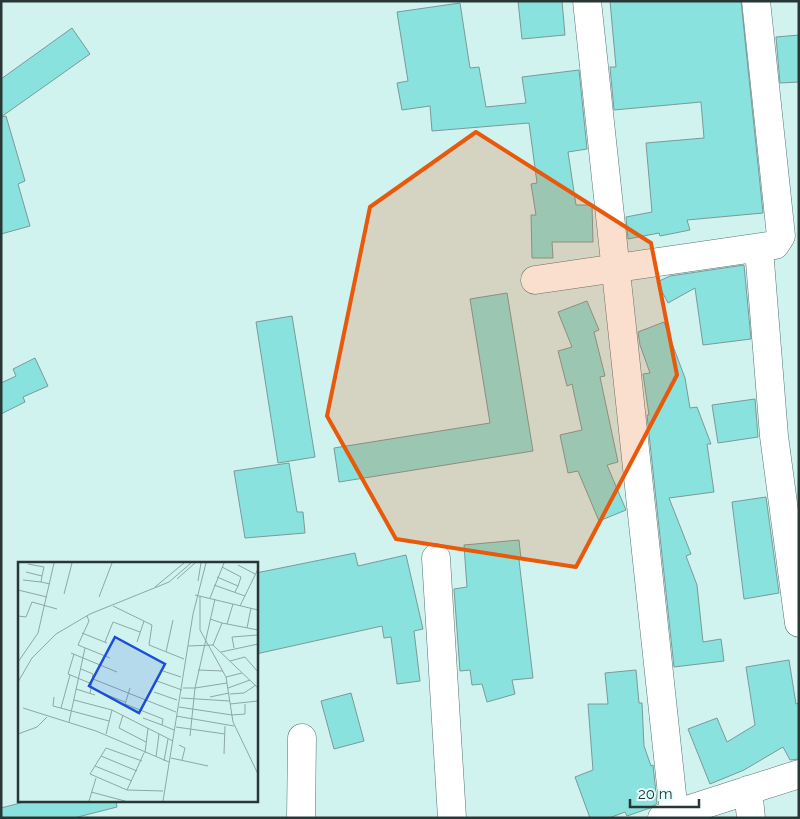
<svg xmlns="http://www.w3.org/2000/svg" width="800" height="819" font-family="Raleway,sans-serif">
<rect width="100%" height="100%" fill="#d1f3f0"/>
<path fill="#89e2dd" stroke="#7a9a98" d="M518 1H562L565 35 522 39Z
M610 1H741L763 213 687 220 690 230 660 236 659 233 628 239 626 217 652 212 646 143 704 138 701 102 614 110 610 67H616Z
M460 3 470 68 479 67 486 107 526 103 522 77 579 70 587 149 568 152 576 205H592L593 242H552L553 258H532L531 215H536L531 184 537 183 529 123 432 131 430 106 402 110 397 83 408 81 397 12Z
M72 28 90 54 1 117V79Z
M799 35V82L780 83 776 37Z
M6 116 25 181 18 184 30 226 1 234V117Z
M744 265 751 339 703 345 695 288 668 303 657 282 670 276Z
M507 293 533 451 339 482 334 448 490 423 470 299Z
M587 301 599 330 594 332 605 376 600 377 618 462 607 465 626 510 599 521 578 471 568 473 560 435 582 430 572 384 567 386 558 351 572 347 558 312Z
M292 316 315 457 278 463 256 322Z
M664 322 685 378 690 408 697 407 711 444H707L714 492 669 498 691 554 686 556 697 585 703 642 721 639 724 661 674 667 647 415H649L643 374 650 373 640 345 638 332Z
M35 358 48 386 23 397 25 402 1 414V383L16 376 13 369Z
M755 399 758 437 718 443 712 405Z
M289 463 297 512H303L305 533 245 538 234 471Z
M766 497 779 593 744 599 732 502Z
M519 540 521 559 519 560 533 678 512 680 515 694 487 702 482 684 472 685 470 670 460 671 454 589 467 587 464 545Z
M355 553 358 566 406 555 423 629 414 631 420 681 397 684 391 637 384 638 382 626 256 654V573Z
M789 660 796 704 799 703V759L790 760 783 747 744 770 710 784 688 729 717 718 727 742 755 725 746 667Z
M636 670 639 703H642L644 746 651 766 653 765 657 803 650 808 627 816 625 812 609 818H590L575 777 593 770 588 704H608L605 673Z
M351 693 364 741 334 749 321 701Z
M32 800H116L117 807 74 818H1V808Z"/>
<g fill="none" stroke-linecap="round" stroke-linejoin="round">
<g stroke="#557472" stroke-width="29">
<path id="minor" d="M587 1 674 813
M759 249 774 436 799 623
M535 280 775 245 781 236 756 1
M436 558 452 818
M748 790 751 818
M301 818 302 738
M662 818 799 774"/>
</g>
<use href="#minor" stroke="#fff" stroke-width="28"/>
</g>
<path fill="#e8590c" fill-opacity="0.2" stroke="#e8590c" stroke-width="4" stroke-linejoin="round" d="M476 132 651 243 677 375 576 567 396 539 327 416 370 207Z"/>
<g transform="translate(18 562)">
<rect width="240" height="240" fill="#d1f3f0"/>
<path fill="none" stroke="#8da7a5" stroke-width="1" d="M10 2 26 5 24 14M220 3 237 12M204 5 223 15 220 24M8 10 24 14 23 20 32 22M199 15 220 24 217 30M159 17 177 1M5 18 23 20M180 19 183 1M196 23 227 34M137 25 166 1M0 28 29 35M46 32 54 1M177 33 240 48M182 34V68L208 115 215 160 240 212M81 35 94 1M192 36 206 1M197 37 177 126 209 121M95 44 134 63 131 83 166 97M222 44 240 7M0 54 8 55 14 40 39 47M69 54 71 59 60 83 92 96M192 57 204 61 195 83M204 61 240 68M209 62 215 42M229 66 233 46M64 71 89 81M87 80 95 60 122 70M119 80 126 59M170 84 195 83 240 126M216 86 214 75 240 73M148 90 155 58M203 90 240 82M53 91 99 110M56 92 50 112 74 122M212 99 227 95 240 110M0 100 20 71 36 1M63 107 75 112 72 132M180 108 205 109M145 109 163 115M208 115 224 111M75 117 158 150M139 119 164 128M0 120 14 96 38 72 72 52 151 20 173 1M112 126 107 142 145 157 144 163 156 168M165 126H177L172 174M210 126 232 118M58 127 77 133M79 129 107 140M136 130 159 138M212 132 226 131 238 123M36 135 35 144 91 159M192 135 211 131M163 136 212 139M56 138 94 148 155 179M212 142 240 139M161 145 214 153 227 152V142M5 146 78 169 151 200M43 146 52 113M105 153 101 166 128 180M158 154 216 164M125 156 144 163M51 160 67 86M158 165 207 172M0 172 19 165 29 155M88 172 94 148M161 183 167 186 164 198M126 191 109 228 145 229M127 191 130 166M206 192 207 164M83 194 119 209M138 195 141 172M153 196 190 204M146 199 150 177M77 204 114 219M109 228 72 212 88 186 124 199M73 230 107 239M71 239 78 216M145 239 175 52 188 1"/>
<path fill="#1d4ed8" fill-opacity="0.15" stroke="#1d4ed8" stroke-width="2.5" d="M97 75 147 102 121 151 71 124Z"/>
<rect width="240" height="240" fill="none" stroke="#283635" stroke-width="2.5"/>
</g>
<rect width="800" height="819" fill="none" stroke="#283635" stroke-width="5"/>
<path d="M630 799v8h69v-8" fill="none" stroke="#283635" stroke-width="2.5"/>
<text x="638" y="799" font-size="15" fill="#283635" stroke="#e3fffd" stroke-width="4" paint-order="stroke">20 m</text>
</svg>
